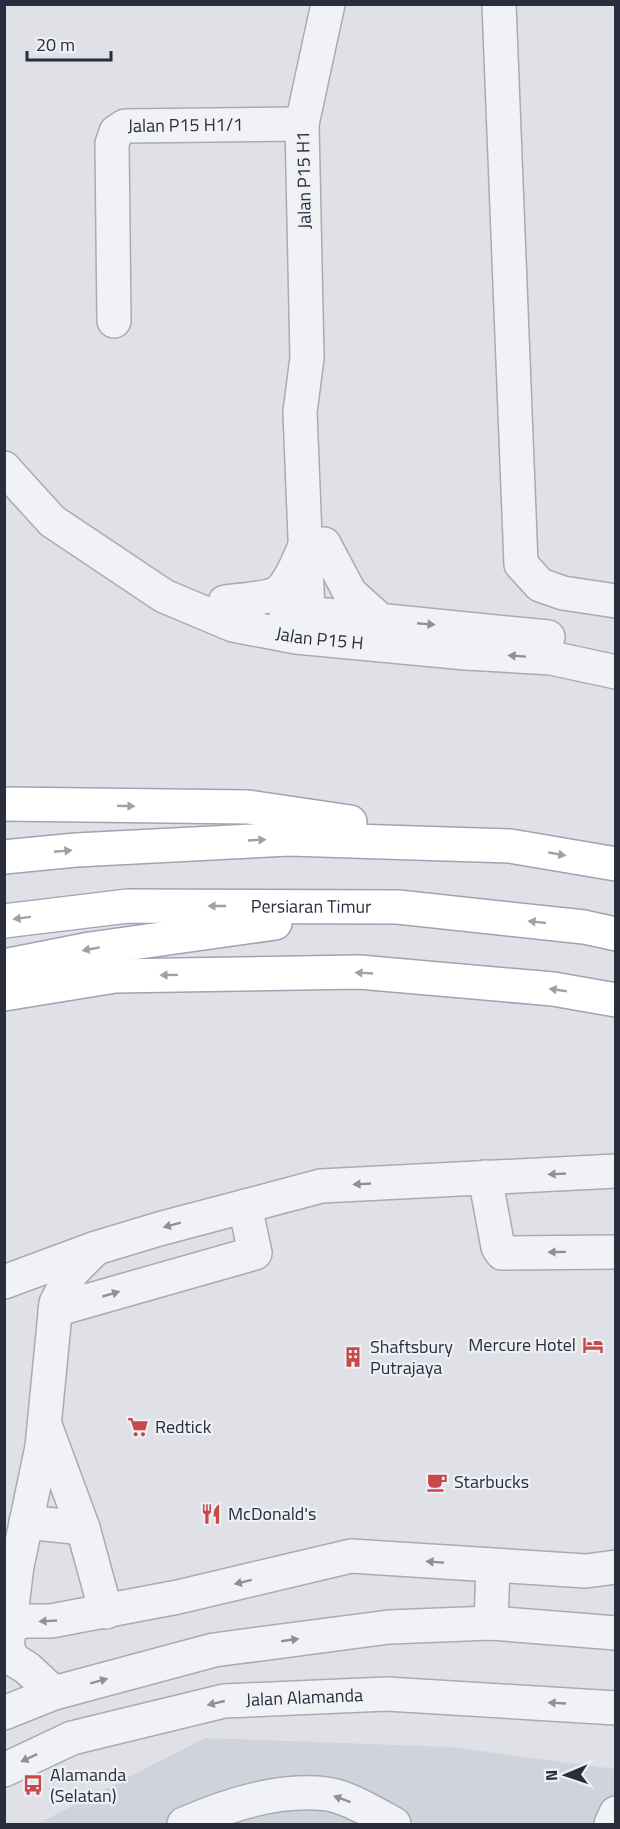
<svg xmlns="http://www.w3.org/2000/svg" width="620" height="1829" font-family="'Titillium Web',sans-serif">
<rect width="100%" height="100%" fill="#dfe1e7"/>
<path fill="#d1d3dc" d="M205 1738 451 1747 615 1769V1824H37Z"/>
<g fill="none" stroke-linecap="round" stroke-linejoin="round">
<g stroke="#a8abb4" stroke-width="36">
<g id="minor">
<path d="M499 4 521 564 540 585 563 593 616 601"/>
<path id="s1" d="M114 321 112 144 116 132 125 126 302 124"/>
<path id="s2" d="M4 468 52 521 164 596 233 625 296 637 466 653 551 658 616 672"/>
<path d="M324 544 350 593 380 620"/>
<path d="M225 602C238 600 272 599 281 590 292 579 298 562 304 548"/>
<path d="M286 614 327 615 548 637"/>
<path d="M309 638 300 412 307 358 302 124 328 4"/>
<path d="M485 1177 498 1247 502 1253 616 1252"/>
<path d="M4 1282 96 1248 159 1229 321 1186 616 1171"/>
<path d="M55 1310 255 1253 245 1206"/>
<path d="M45 1425 83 1528 106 1612"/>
<path d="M26 1522 83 1528"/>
<path d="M491 1623 493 1566"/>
<path d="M9 1630 17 1566 42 1447 56 1303 72 1272 95 1249"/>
<path d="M54 1693 27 1668 14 1660 7 1648 9 1630 16 1623 26 1621H51L178 1597 351 1556 586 1571 616 1567"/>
<path d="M4 1713 54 1693 214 1650 389 1627 491 1623 616 1633"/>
<path id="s3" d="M4 1770 72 1738 224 1701 387 1694 616 1708"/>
<path d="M184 1824C228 1805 279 1788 327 1794 348 1797 376 1814 394 1824"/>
<path d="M611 1824 616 1813"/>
</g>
</g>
<g stroke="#9fa3b2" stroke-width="36">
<g id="major">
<path d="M4 804 248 807 350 822"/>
<path d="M4 857 76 850 289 839 510 846 616 864"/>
<path id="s4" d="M4 921 128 906 398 907 584 927 616 934"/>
<path d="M4 966 90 949 275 923"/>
<path d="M4 994 115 976 359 972 553 989 616 1000"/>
</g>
</g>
<use href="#minor" stroke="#f1f2f6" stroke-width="33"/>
<use href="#major" stroke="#fff" stroke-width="33"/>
</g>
<defs><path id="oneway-solid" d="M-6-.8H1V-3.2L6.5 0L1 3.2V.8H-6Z" transform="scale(1.5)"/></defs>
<g fill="#8d909a">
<use href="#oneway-solid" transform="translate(426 624) rotate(5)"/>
<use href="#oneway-solid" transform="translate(517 656) rotate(-176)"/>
<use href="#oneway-solid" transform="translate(557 1174) rotate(177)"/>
<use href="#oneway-solid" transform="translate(362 1184) rotate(177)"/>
<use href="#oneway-solid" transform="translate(172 1225) rotate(165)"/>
<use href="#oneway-solid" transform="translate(557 1252) rotate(179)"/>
<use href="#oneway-solid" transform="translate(111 1294) rotate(-16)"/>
<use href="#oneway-solid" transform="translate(435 1562) rotate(-176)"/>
<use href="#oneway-solid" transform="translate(243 1582) rotate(166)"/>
<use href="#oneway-solid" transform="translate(48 1621) rotate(177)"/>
<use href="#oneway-solid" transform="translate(290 1640) rotate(-8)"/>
<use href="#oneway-solid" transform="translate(99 1681) rotate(-15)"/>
<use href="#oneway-solid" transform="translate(216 1703) rotate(167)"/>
<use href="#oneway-solid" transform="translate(557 1703) rotate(-177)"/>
<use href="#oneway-solid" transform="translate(29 1758) rotate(155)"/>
<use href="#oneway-solid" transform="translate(342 1799) rotate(-160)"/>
</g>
<g fill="#9fa0a8">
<use href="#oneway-solid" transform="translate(126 806) rotate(1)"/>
<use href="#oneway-solid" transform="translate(257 840) rotate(-3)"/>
<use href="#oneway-solid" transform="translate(63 851) rotate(-5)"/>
<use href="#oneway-solid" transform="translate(557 854) rotate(10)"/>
<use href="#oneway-solid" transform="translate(217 906) rotate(-180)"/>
<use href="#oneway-solid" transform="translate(22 918) rotate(173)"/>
<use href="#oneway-solid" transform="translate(537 922) rotate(-174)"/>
<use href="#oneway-solid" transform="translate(91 949) rotate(170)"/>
<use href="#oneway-solid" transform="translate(364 973) rotate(-177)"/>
<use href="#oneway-solid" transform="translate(169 975) rotate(179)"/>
<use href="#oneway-solid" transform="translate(558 990) rotate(-171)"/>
</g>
<defs>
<g id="hotel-bare" transform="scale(1.62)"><path d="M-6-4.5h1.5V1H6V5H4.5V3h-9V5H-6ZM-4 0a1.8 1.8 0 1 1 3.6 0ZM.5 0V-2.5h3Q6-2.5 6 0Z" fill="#c74a49" stroke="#eef0f5" stroke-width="2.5" paint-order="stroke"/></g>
<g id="building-bare" transform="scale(1.62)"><path d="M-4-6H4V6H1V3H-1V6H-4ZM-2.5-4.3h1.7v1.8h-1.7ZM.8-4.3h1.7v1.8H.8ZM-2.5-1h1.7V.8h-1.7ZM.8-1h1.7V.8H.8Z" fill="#c74a49" stroke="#eef0f5" stroke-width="2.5" paint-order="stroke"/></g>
<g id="supermarket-bare" transform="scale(1.62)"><path d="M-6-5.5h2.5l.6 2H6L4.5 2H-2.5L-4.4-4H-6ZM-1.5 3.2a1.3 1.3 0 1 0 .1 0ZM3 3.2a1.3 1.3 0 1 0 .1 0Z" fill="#c74a49" stroke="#eef0f5" stroke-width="2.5" paint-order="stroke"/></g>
<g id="cafe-bare" transform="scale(1.62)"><path d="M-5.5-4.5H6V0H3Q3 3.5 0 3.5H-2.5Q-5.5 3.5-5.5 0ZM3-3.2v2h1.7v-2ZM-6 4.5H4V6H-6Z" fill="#c74a49" stroke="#eef0f5" stroke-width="2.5" paint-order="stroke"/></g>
<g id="restaurant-bare" transform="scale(1.62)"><path d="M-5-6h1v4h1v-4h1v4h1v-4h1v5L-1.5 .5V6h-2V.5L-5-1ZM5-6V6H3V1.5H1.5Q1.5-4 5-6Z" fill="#c74a49" stroke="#eef0f5" stroke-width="2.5" paint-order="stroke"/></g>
<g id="bus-bare" transform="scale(1.62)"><path d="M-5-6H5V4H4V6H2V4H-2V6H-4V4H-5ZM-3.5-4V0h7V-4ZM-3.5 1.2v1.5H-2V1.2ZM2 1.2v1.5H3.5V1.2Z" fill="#c74a49" stroke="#eef0f5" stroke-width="2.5" paint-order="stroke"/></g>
</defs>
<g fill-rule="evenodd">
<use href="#hotel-bare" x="593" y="1345"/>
<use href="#building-bare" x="353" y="1357"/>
<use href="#supermarket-bare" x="138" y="1427"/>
<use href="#cafe-bare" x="437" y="1482"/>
<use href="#restaurant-bare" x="211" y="1514"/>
<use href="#bus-bare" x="33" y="1785"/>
</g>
<g text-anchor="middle" stroke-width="4.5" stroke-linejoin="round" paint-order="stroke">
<g font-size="18" fill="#292d3e" stroke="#eef0f5">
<text dy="6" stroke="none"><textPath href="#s1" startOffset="261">Jalan P15 H1/1</textPath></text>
<text transform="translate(304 180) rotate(-91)" y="6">Jalan P15 H1</text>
<text dy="6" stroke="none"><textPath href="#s2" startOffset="369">Jalan P15 H</textPath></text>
<text dy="6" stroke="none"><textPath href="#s4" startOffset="308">Persiaran Timur</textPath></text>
<text dy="6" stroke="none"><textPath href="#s3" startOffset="312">Jalan Alamanda</textPath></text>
</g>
<g font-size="18" fill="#292d3e" stroke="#eef0f5" text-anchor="start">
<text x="576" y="1351" text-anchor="end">Mercure Hotel</text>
<text x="370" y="1353">Shaftsbury<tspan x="370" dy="21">Putrajaya</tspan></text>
<text x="155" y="1433">Redtick</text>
<text x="454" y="1488">Starbucks</text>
<text x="228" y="1520">McDonald's</text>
<text x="50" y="1781">Alamanda<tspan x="50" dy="21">(Selatan)</tspan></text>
</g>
</g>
<rect width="620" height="1829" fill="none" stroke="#292d3e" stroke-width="12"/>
<g transform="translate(566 1775) rotate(268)" stroke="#eef0f5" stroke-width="4.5" paint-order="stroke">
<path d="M0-4.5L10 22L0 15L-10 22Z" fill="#292d3e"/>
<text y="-9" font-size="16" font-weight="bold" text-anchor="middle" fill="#292d3e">N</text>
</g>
<path d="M27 51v9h84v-9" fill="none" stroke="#292d3e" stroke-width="3"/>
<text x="36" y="51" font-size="18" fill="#292d3e" stroke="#eef0f5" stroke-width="4.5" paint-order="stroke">20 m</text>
</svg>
